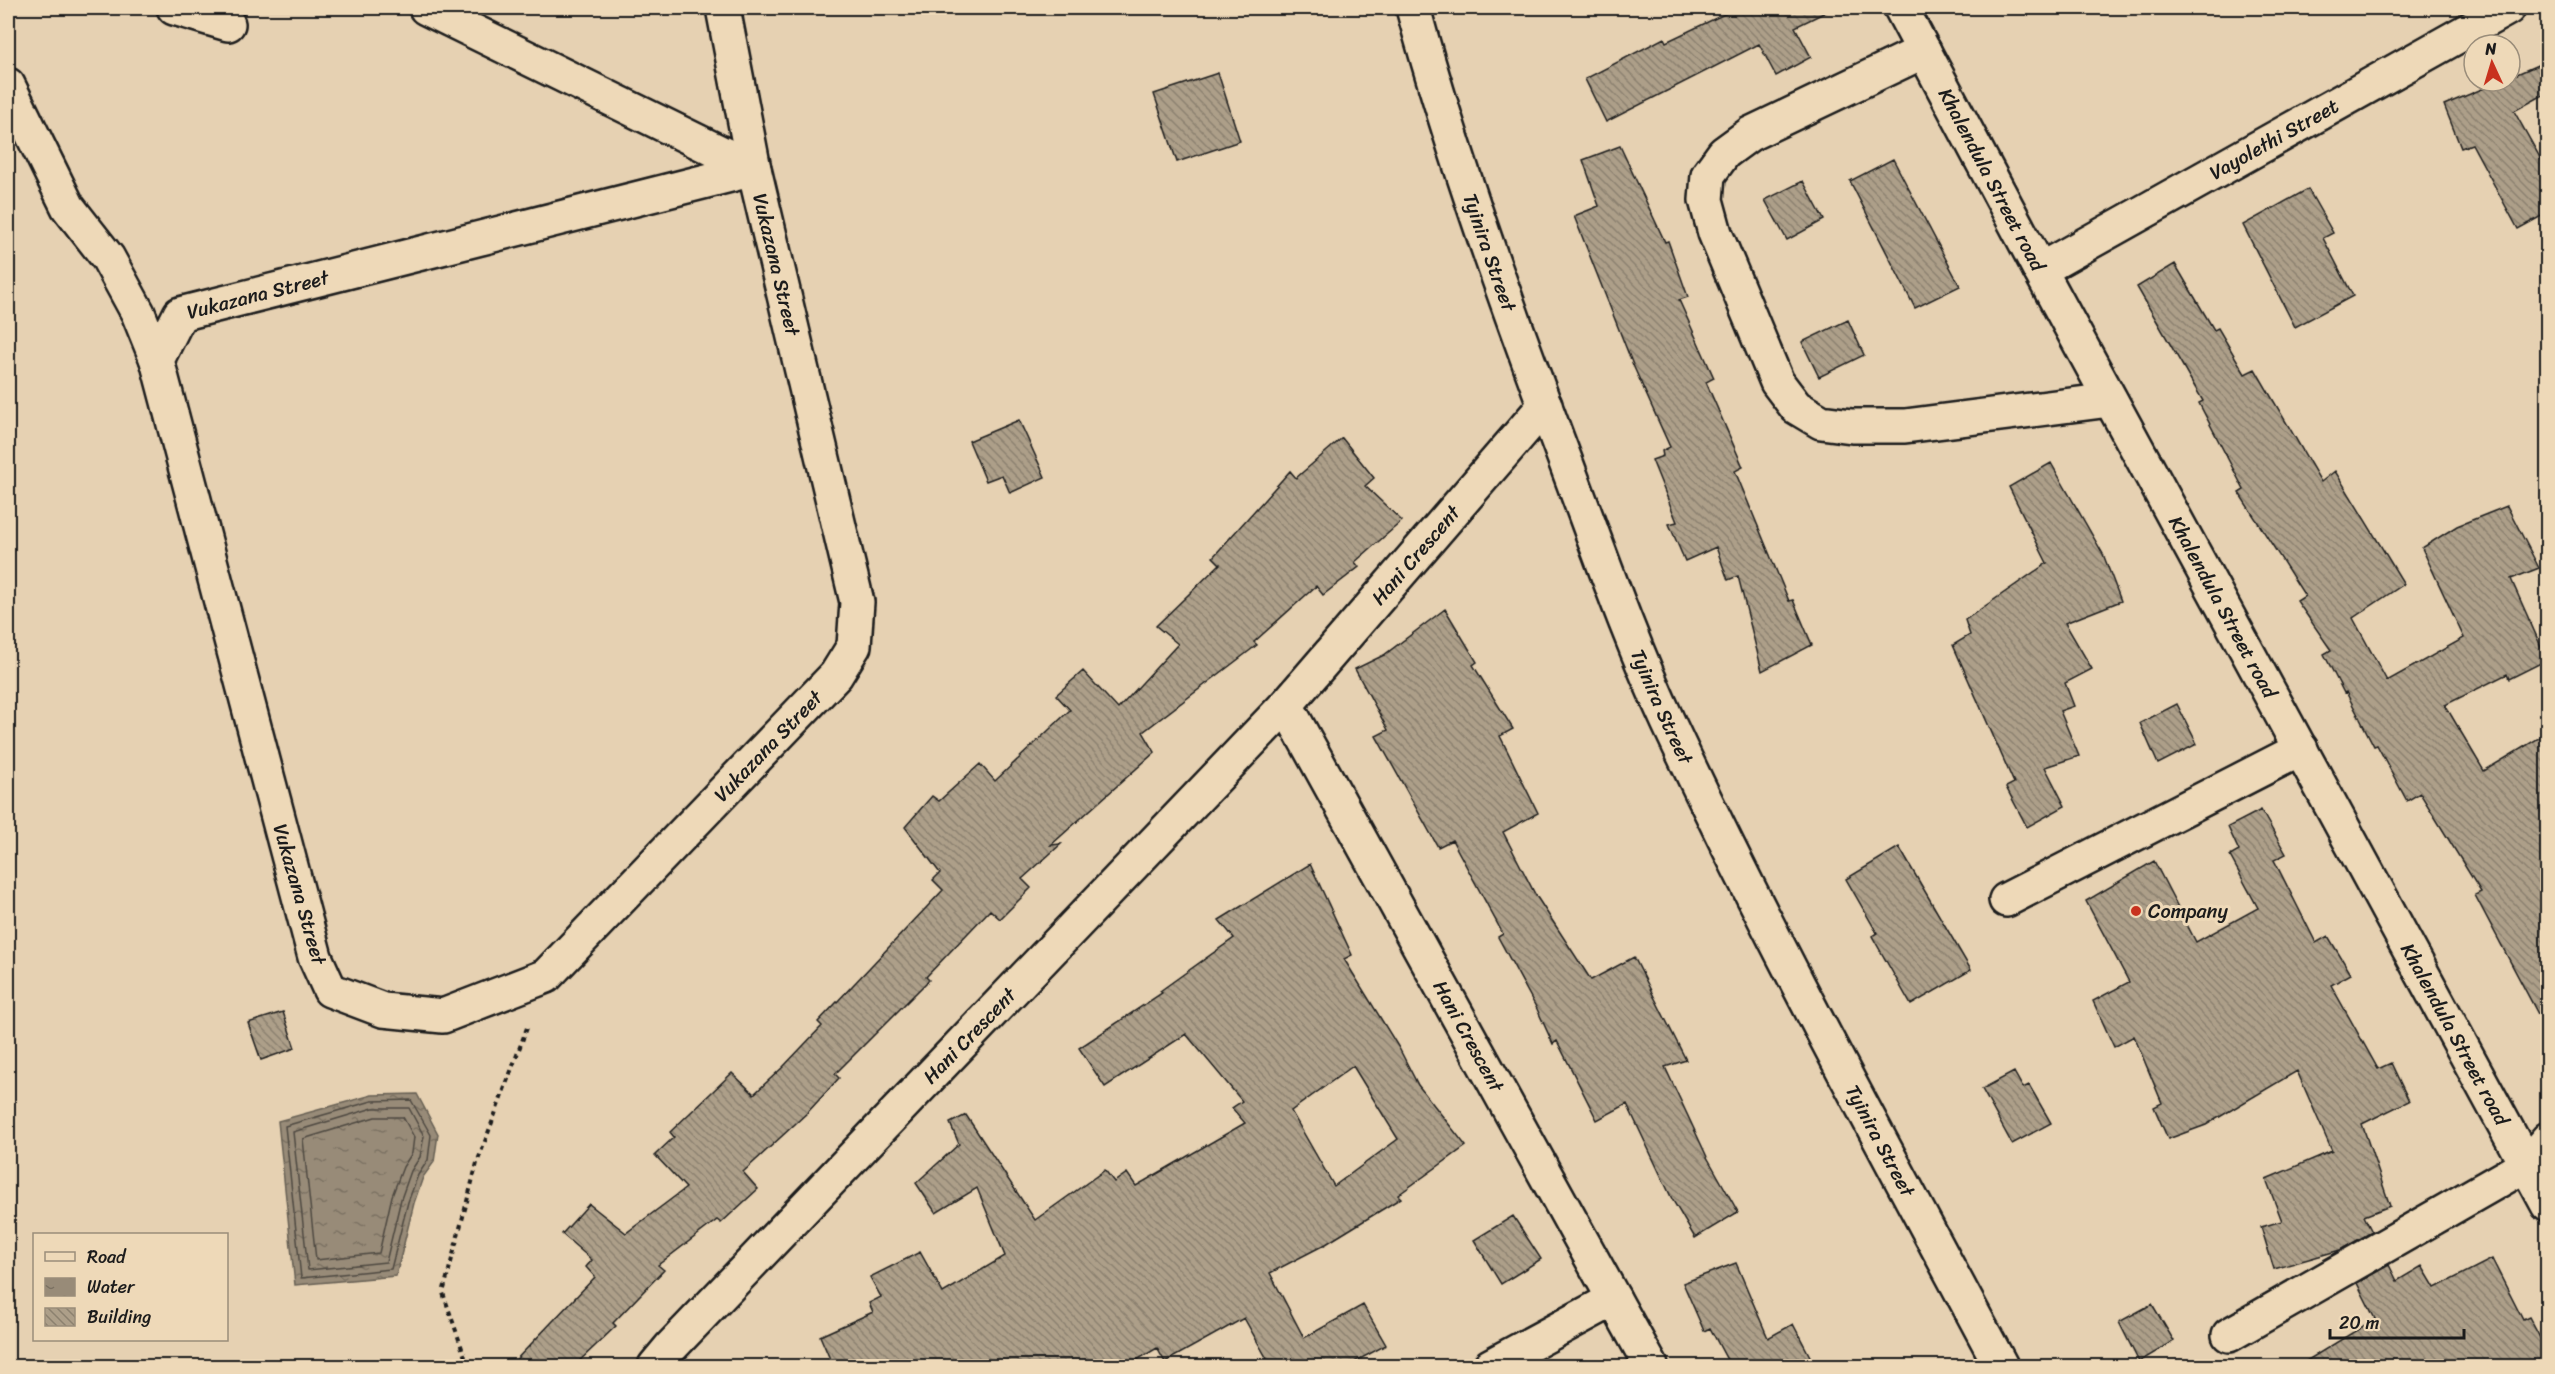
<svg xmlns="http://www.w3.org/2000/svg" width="2555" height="1374" font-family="Sriracha,sans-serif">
<defs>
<pattern id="water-ripples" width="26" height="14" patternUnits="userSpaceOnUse" patternTransform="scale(1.5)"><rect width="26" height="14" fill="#988b78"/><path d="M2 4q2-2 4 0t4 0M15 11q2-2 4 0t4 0" fill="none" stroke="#7b7162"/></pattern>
<pattern id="building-back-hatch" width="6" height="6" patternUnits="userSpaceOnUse" patternTransform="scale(1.5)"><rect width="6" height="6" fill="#ad9f89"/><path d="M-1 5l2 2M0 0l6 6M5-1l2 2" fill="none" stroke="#8c816f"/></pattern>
</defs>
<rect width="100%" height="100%" fill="#e6d1b2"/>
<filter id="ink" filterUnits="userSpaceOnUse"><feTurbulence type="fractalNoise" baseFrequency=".0167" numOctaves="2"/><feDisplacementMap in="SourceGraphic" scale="12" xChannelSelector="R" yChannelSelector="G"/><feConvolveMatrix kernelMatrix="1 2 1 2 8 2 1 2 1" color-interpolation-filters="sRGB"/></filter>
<g filter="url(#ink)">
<path fill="url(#water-ripples)" stroke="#665f53" stroke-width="1.5" d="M417 1094 438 1134 434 1162 423 1177 414 1203 396 1276 295 1285 278 1121 372 1095Z"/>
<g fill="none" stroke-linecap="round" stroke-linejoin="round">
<path stroke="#4e4841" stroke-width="1.5" d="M411 1100 431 1135 428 1160 418 1175 408 1202 391 1269 301 1278 285 1126 372 1101Z
M373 1108H409L424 1136 420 1157 411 1171 401 1199 386 1262 308 1270 293 1132Z
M375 1117H403L414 1137 412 1153 403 1167 392 1196 379 1253 316 1260 303 1139Z"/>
</g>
<path fill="url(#building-back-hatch)" stroke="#1c1c1c" stroke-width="1.5" fill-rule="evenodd" d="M1737 8H1834L1795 27 1811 57 1776 76 1759 44 1606 122 1585 79 1664 38 1666 42Z
M2547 61V93L2514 111 2547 170V213L2518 229 2472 144 2461 148 2444 105 2501 81H2510V77Z
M1218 73 1240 141 1177 162 1154 94Z
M1620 146 1665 242 1668 241 1688 297 1679 300 1714 378 1706 382 1743 467 1735 471 1789 601 1793 600 1812 645 1762 671 1738 576 1728 580 1716 547 1685 561 1669 524 1677 522 1652 460 1663 456 1662 451 1670 447 1633 365 1574 216 1599 206 1583 160Z
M1893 159 1960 286 1915 308 1850 181Z
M1803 181 1824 220 1787 240 1765 200Z
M2308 189 2333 233 2323 238 2353 296 2295 327 2243 225Z
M2175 264 2214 330 2218 328 2245 374 2255 369 2321 482 2335 471 2404 584 2353 618 2387 681 2464 638 2422 548 2457 526 2507 506 2539 568 2511 579 2547 660 2509 679 2507 674 2445 705 2484 771 2547 733V1031L2475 895 2481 892 2420 793 2407 801 2377 745 2374 746 2346 692 2344 693 2324 654 2331 650 2297 601 2305 596 2239 493 2244 490 2199 403 2203 401 2137 287Z
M1848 320 1864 355 1819 377 1802 342Z
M1019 420 1045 477 1010 493 1002 475 986 481 969 441Z
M1342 438 1374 478 1365 486 1402 521 1355 562 1359 567 1323 595 1316 586 1254 642 1257 645 1143 732 1155 752 1051 845 1061 844 1022 879 1031 888 1000 919 990 910 926 977 929 980 835 1074 839 1078 808 1112 743 1172 758 1189 721 1223 717 1220 658 1265 664 1270 613 1323 616 1326 574 1366H510L595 1277 586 1267 592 1260 562 1234 589 1204 626 1233 686 1188 655 1155 674 1137 670 1132 732 1073 754 1094 783 1067 822 1026 818 1022 943 890 933 880 940 873 905 827 932 796 939 801 980 764 995 781 1070 710 1056 695 1083 671 1118 709 1178 644 1156 626 1220 564 1213 557 1290 471 1296 478Z
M2051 463 2103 554 2121 601 2065 623 2092 669 2065 683 2074 706 2060 711 2079 756 2045 767 2065 806 2027 827 2006 787 2014 783 1953 645 1970 635 1965 620 2047 563 2009 487Z
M1445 609 1477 662 1473 665 1513 729 1500 736 1538 813 1503 832 1535 894 1591 980 1634 957 1686 1060 1665 1067 1707 1157 1738 1212 1695 1238 1672 1199 1627 1104 1597 1120 1557 1041 1553 1044 1537 1009 1498 937 1503 934 1452 840 1438 847 1376 736 1388 730 1355 669 1384 655Z
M2177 704 2197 744 2158 764 2140 723Z
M2261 810 2286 854 2274 860 2316 943 2328 936 2351 974 2331 985 2378 1069 2391 1063 2409 1101 2362 1124 2390 1206 2364 1216 2372 1232 2340 1250 2274 1269 2261 1227 2282 1221 2266 1179 2332 1151 2297 1071 2206 1125 2168 1139 2154 1107 2162 1103 2134 1036 2114 1047 2093 1001 2129 982 2086 901 2154 861 2196 942 2258 908 2230 856 2239 851 2228 827Z
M1899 847 1971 970 1911 1005 1872 936 1877 933 1846 879Z
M1310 864 1352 955 1344 959 1399 1048 1418 1085 1466 1146 1398 1195 1401 1198 1326 1244 1270 1273 1304 1338 1363 1305 1386 1345 1347 1366H1253L1267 1359 1244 1318 1165 1362 1157 1348 1127 1366H833L820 1336 873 1312 869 1303 881 1297 870 1277 920 1252 943 1293 1005 1256 977 1188 936 1213 916 1183 959 1144 950 1123 966 1115 1035 1220 1105 1170 1114 1182 1127 1173 1136 1186 1245 1123 1232 1108 1242 1101 1186 1034 1105 1087 1079 1048 1162 993 1160 991 1234 938 1219 920ZM1353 1066 1398 1139 1334 1186 1291 1111Z
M283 1012 295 1048 261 1060 248 1023Z
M2014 1072 2023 1088 2029 1085 2051 1123 2012 1144 1982 1089Z
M1513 1216 1541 1259 1501 1284 1474 1240Z
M2492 1259 2523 1320 2529 1317 2547 1351V1357L2532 1366H2298L2375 1319 2357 1283 2389 1265 2397 1281 2422 1266 2435 1288Z
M1736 1263 1768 1338 1793 1324 1815 1366H1715L1727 1360 1710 1328 1704 1331 1683 1283Z
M2152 1304 2174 1341 2139 1362 2119 1322Z"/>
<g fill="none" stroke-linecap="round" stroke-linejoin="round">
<g stroke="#1c1c1c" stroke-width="38">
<g id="minor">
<path d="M174 8 228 24"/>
<path d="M426 8 754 169"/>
<path id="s1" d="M723 8 754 169 857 602 854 646 836 675 546 976 443 1016 383 1010 330 990 315 957 157 360 180 314 754 169"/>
<path id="s2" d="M1413 8C1455 162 1509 310 1565 460 1598 548 1629 638 1669 724 1771 942 1888 1154 2001 1366"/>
<path id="s3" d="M1901 8 2040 270 2548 1205"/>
<path d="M1924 51 1750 134 1724 153 1708 175 1706 200 1715 233 1777 382 1796 407 1821 422 1852 426H1905L2110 400"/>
<path d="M8 85 68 207 108 258 138 313 157 360"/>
<path id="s4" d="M2040 270 2508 8"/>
<path id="s5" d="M1286 705 1651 1366"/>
<path d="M2006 900 2301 749"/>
<path d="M2229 1335 2526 1165 2548 1139"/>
<path id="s6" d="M655 1366 670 1348 1286 705 1545 405"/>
<path d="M1490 1366 1614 1299"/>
</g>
</g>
<path stroke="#1c1c1c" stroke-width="4" stroke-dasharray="4.5 4.5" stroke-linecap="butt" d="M468 1366 443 1293 477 1163 528 1025"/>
<use href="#minor" stroke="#eed9b8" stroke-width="33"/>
</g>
</g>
<circle fill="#c8321e" stroke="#eed9b8" stroke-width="2" cx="2136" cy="911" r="6"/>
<g text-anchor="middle" stroke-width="6" stroke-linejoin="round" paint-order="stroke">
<g font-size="20" fill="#1c1c1c" stroke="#eed9b8">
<text dy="7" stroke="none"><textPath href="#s4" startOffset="268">Vayolethi Street</textPath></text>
<text dy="7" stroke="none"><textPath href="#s3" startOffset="194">Khalendula Street road</textPath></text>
<text dy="7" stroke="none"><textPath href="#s2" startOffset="256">Tyinira Street</textPath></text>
<text dy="7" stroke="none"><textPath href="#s1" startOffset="262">Vukazana Street</textPath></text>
<text dy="7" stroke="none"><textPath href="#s1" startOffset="2118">Vukazana Street</textPath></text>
<text dy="7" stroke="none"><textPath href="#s6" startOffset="1112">Hani Crescent</textPath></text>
<text dy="7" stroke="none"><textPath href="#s3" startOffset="680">Khalendula Street road</textPath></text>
<text dy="7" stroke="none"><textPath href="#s2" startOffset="742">Tyinira Street</textPath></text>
<text transform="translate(768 746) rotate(-46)" y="7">Vukazana Street</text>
<text transform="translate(300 894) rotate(74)" y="7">Vukazana Street</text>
<text dy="7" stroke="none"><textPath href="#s3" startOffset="1166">Khalendula Street road</textPath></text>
<text dy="7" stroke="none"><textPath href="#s6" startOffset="456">Hani Crescent</textPath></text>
<text dy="7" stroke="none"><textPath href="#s5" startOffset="378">Hani Crescent</textPath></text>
<text dy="7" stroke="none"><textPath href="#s2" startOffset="1228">Tyinira Street</textPath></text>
</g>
<g font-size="20" fill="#1c1c1c" stroke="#eed9b8" text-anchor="start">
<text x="2148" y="918">Company</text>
</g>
</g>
<rect width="2555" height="1374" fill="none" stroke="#eed9b8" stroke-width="30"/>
<rect x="15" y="15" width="2525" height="1344" fill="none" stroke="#1c1c1c" stroke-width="2" filter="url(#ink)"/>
<rect x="33" y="1233" width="195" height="108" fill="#eed9b8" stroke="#9a8d7a" stroke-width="1.5"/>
<rect x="45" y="1252" width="30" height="9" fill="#eed9b8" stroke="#9a8d7a" stroke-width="1.5"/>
<text x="87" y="1263" font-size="18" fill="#1c1c1c">Road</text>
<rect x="45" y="1278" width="30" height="18" fill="url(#water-ripples)" stroke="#9a8d7a" stroke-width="1.5"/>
<text x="87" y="1293" font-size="18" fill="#1c1c1c">Water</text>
<rect x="45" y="1308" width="30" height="18" fill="url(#building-back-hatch)" stroke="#9a8d7a" stroke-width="1.5"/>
<text x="87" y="1323" font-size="18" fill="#1c1c1c">Building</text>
<g transform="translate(2492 63) rotate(356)"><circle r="28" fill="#eed9b8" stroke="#9a8d7a" stroke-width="1.5"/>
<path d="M0-4.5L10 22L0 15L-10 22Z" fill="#c8321e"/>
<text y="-9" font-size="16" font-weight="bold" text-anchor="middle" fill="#1c1c1c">N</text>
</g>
<path d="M2330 1329v9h134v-9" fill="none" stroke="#1c1c1c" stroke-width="3"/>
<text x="2339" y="1329" font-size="18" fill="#1c1c1c" stroke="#eed9b8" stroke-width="4.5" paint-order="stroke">20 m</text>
</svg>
